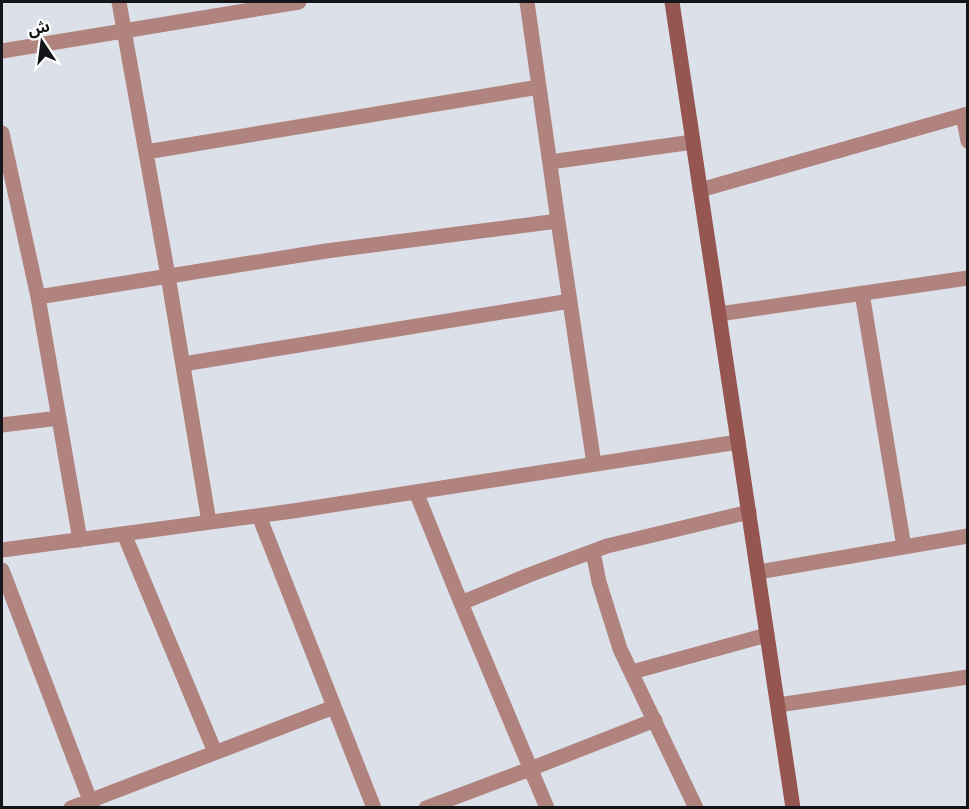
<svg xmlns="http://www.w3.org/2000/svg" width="969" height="809" font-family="'Titillium Web','Noto Sans Arabic',sans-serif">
<rect width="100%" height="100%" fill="#dce0e9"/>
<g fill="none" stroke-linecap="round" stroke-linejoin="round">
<path stroke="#b0837e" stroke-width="15" d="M119 2 168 276 209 522
M527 2 558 221 594 464
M2 51 299 2
M963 115 968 141
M2 133 38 297 80 540
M146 152 539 87
M550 162 693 142
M700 190 968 114
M862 293 904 547
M38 297 326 251 558 221
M719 314 968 278
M183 364 570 301
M2 425 59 418
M416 492 461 603 547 808
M259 516 374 808
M124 534 215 752
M2 550 293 511 738 442
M593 552 599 582 620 649 696 808
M2 570 93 808
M758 572 968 536
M461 603 529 575 607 546 749 512
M632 672 767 635
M778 705 968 677
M71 808 334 707
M426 808 530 769 655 720"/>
<path stroke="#955550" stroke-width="15" d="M672 2 793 808"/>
</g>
<rect width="969" height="809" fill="none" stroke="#131518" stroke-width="6"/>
<g transform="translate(42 42) rotate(347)" stroke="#ffffff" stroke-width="4.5" paint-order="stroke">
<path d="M0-4.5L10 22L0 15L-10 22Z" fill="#131518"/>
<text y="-9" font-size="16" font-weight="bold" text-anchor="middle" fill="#131518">ش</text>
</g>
</svg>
